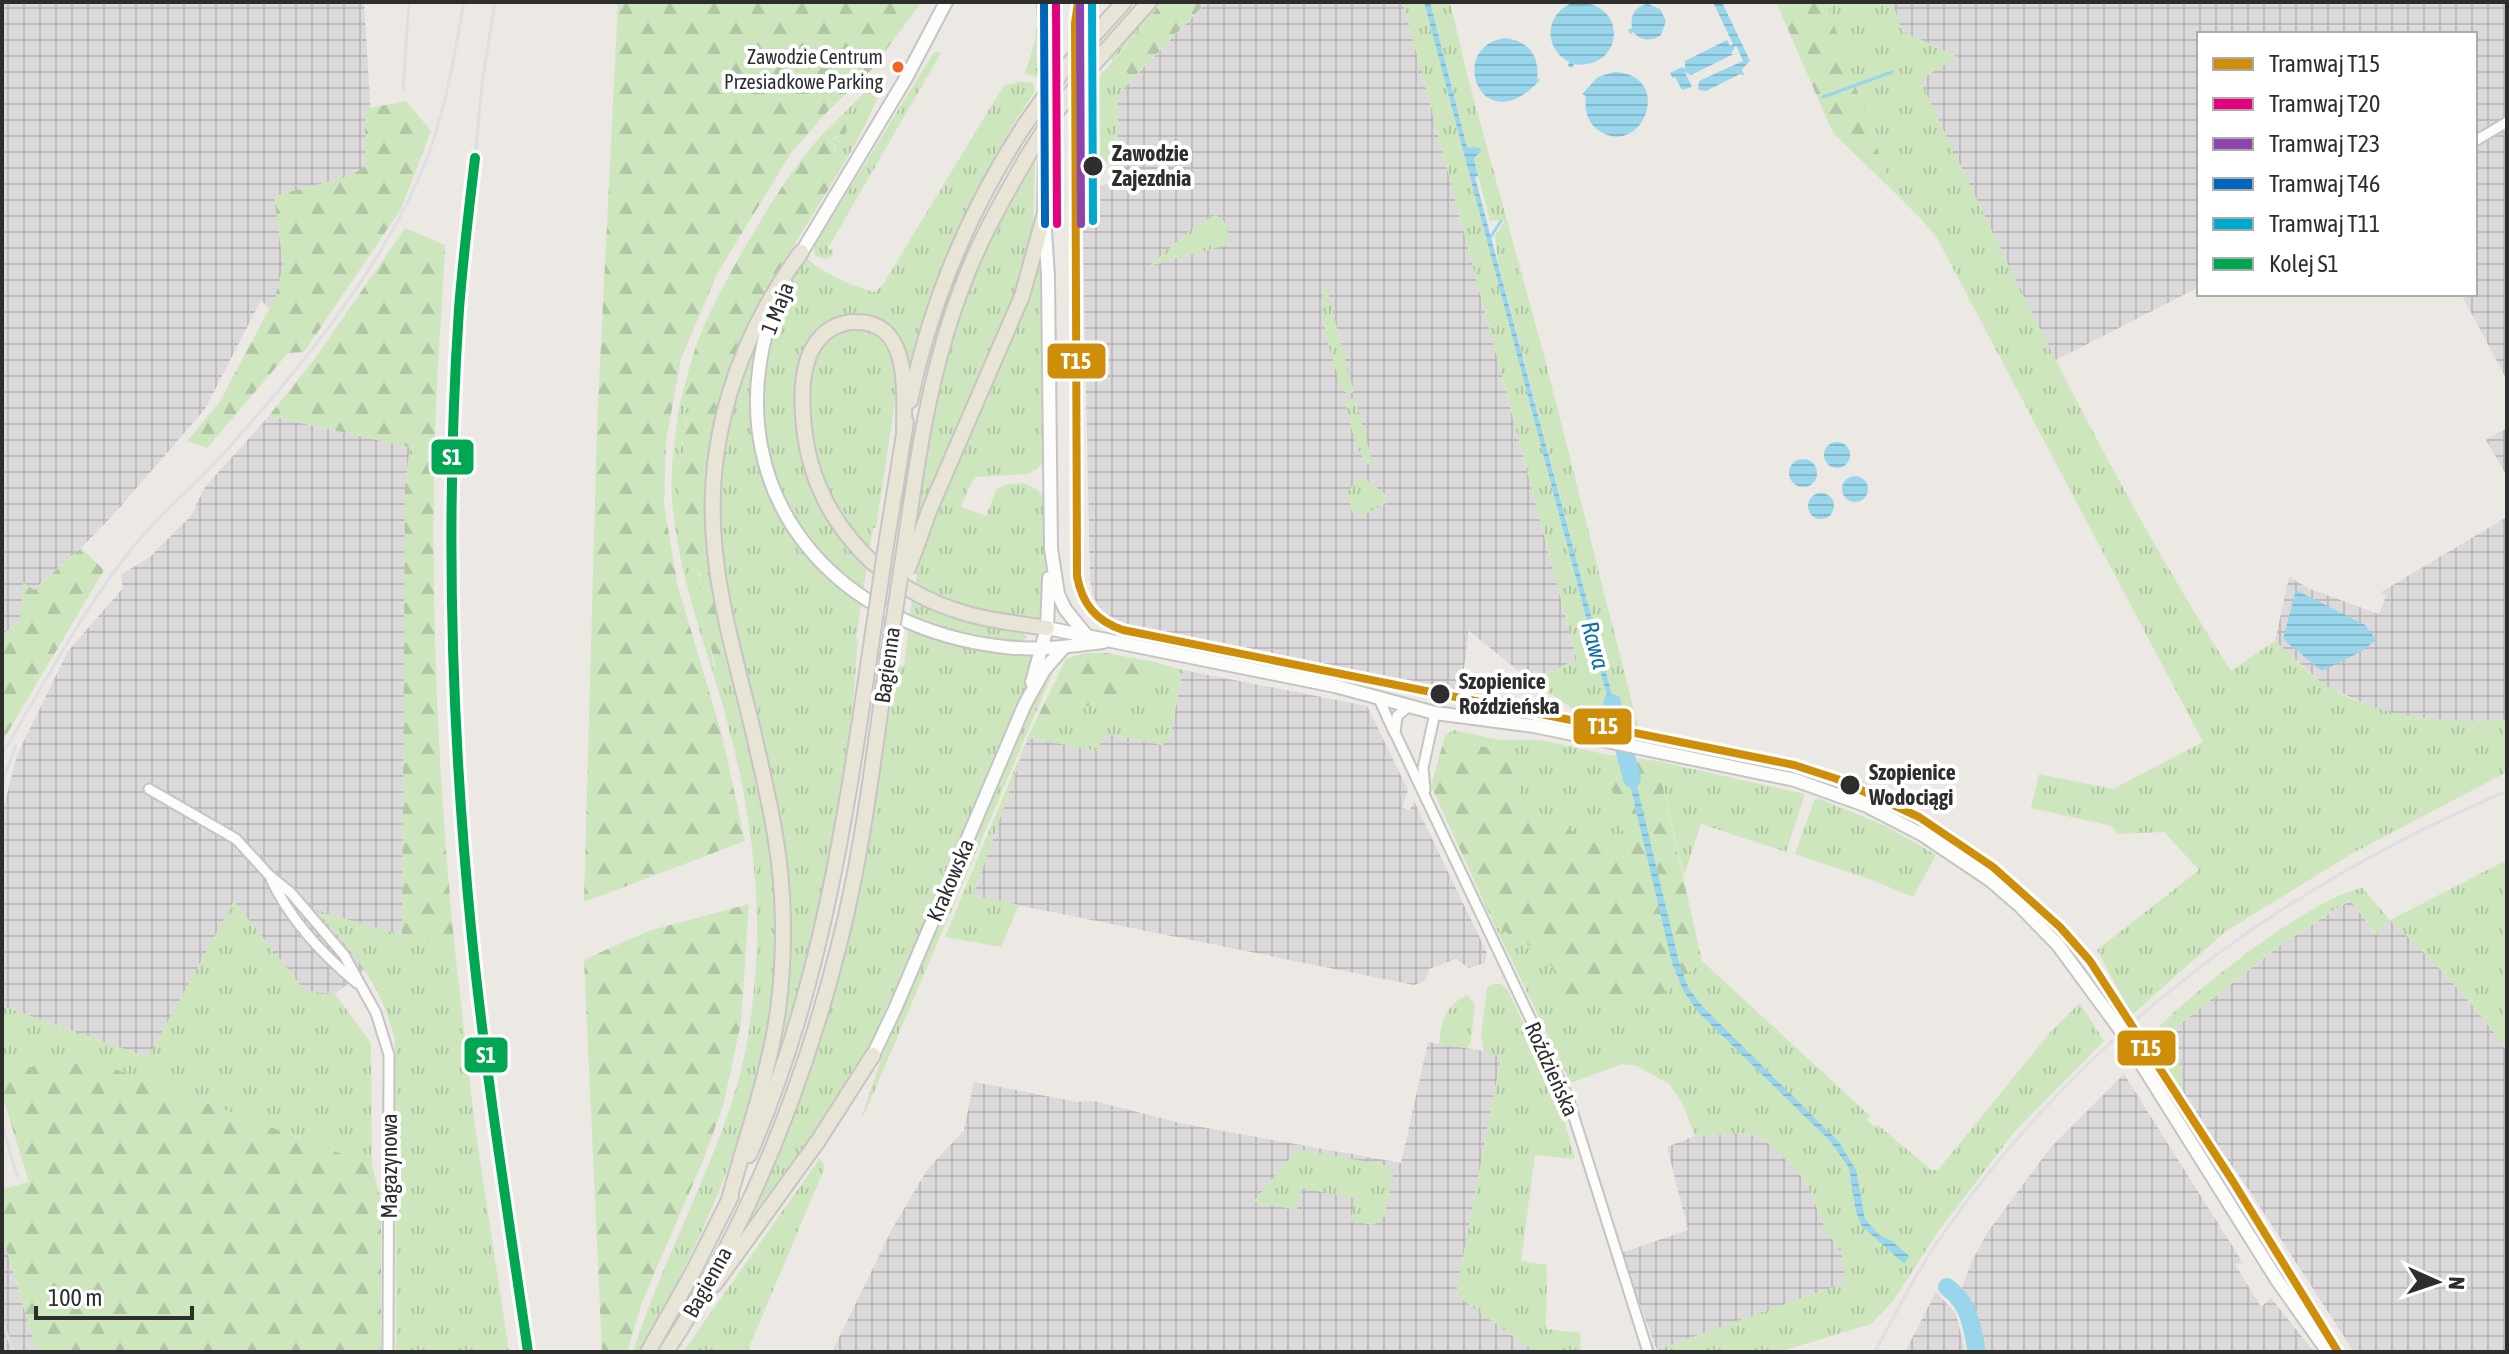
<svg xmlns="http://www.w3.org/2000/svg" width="2509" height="1354" font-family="'Asap Condensed',sans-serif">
<defs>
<pattern id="industrial-grid" width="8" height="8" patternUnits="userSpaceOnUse" patternTransform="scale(2)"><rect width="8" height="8" fill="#dcd9db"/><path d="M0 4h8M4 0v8" fill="none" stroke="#bdbbbc"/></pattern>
<pattern id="grass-tufts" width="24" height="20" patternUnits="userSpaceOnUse" patternTransform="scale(2)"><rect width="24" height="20" fill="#cee6be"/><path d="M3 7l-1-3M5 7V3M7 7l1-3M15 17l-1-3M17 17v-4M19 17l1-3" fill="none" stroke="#b1c6a4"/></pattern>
<pattern id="forest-firs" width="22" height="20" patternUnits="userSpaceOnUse" patternTransform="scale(2)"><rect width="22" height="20" fill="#cee6be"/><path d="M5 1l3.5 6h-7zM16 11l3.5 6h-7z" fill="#b1c6a4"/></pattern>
<pattern id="water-rules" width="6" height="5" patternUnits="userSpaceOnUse" patternTransform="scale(2)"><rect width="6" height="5" fill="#99d6ec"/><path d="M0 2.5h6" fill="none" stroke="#84b8cb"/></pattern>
</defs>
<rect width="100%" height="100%" fill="#ece8e4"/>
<path fill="url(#industrial-grid)" d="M2 2H364L373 148 296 340 261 300 205 409 115 513 81 548 33 590 24 583 20 621 2 635Z
M1207 2H1403L1577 660 1531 681 1469 631 1461 690 1120 625 1103 613 1093 597 1090 580 1082 195 1102 185 1117 184 1118 96 1121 91Z
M1892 2H2507V380L2461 294H2475V34H2199V287L2056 360 2030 311 1919 79 1957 57 1902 31Z
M269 416 410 447 405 487 403 940 335 994 305 991 234 902 148 1058 2 1006V814L17 755 68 651 123 588 121 575 151 556 191 516 205 487Z
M2507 428V476L2486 440Z
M2507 517V720L2452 722 2386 713 2324 685 2275 641 2289 577 2310 589 2379 614 2386 596 2381 592Z
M1183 670 1367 706 1408 790 1402 808 1410 810 1414 801 1487 953 1485 963 1469 968 1456 959 1429 969 1425 981 1414 985 973 896 1028 737 1098 751 1101 740 1109 734 1162 745 1170 736Z
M2351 900 2375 934 2390 920 2430 957 2492 1028 2507 1051V1352H2354L2247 1187 2184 1098 2176 1027 2286 941Z
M1428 1042 1484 1051 1501 1057 1456 1295 1535 1352H832L892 1229 927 1170 964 1130 974 1082 1077 1102 1094 1101 1184 1124 1401 1163Z
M2124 1074 2243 1263 2235 1264 2261 1307 2271 1298 2314 1352H1983L1973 1305 1962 1288 1971 1263 1987 1233 2051 1147Z
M1745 1133 1765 1140 1796 1169 1808 1186 1827 1232 1842 1254 1847 1282 1657 1350 1621 1253 1688 1230 1667 1147 1695 1136Z
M2 1235 37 1352H2Z
M1936 1292 1956 1314 1965 1352H1905Z"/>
<path fill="url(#grass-tufts)" d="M1157 2H1162L1114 60 1133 78 1118 96 1117 169 1109 168 1110 164 1087 150 1084 152C1074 137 1077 117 1077 100L1113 61 1109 57Z
M1403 2H1424L1614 723 1589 719 1531 681 1577 659Z
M1430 2H1450L1467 74 1546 363 1638 727 1620 725 1498 261 1495 236 1504 222 1499 220 1490 221 1474 159 1482 148 1467 147Z
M1826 2H1892L1902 31 1958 57 1920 80C2015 281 2111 483 2231 671L2275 641C2292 655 2308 675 2327 686 2386 720 2441 723 2507 720V772L2353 853 2226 931 2132 1015 2097 950 2199 870 2164 832 2118 834 2112 826 2031 808 2039 774 2113 789 2203 742 1937 238 1923 221 1892 190Z
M1038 14 1041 62 1040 79 1025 73 1035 42Z
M934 52 941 53 828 248 833 251V255L826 259 815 256 814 246Z
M1016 81 1033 83 1035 91C978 175 939 264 911 362L908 363 902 345 885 325 817 333 801 450 813 490 828 519 845 544 867 566 863 592C765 512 738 411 788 293 794 280 796 266 804 254 813 269 856 288 874 292L882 286 1004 85 1015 84Z
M874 86 881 89C869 120 854 147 837 175L833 167 821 169 824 160 819 155 830 157 836 148 832 140 839 137 835 123 809 148 863 94Z
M1035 161 1033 230 1023 275 920 518 916 517 932 418 946 360 964 302 986 248Z
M1215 215C1227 219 1232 234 1227 245L1149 266 1191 229Z
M1041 262 1042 464 1029 474 976 477 970 485 961 507 986 516 997 488C1014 480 1037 481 1044 500L1046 589 1043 621C1000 621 952 606 915 587L922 544Z
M1326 286 1354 392 1349 394 1342 390C1335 364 1313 309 1326 286Z
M864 327 879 334 893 353 898 383 876 528H873L869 553C850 531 831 508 822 480 810 444 795 366 828 337 837 329 852 328 864 327Z
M758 338C756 358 751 379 751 400 753 483 792 558 861 605L856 638 858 639C850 754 835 871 803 983 795 1012 784 1041 775 1070L783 1019 781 830 728 590 719 524V480L725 435 741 377Z
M1355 398 1373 464H1367C1354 447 1351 424 1345 404L1349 399Z
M680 403 697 409V414L687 416 681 443 684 449C679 464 672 472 682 487L675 511 680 516 681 529 687 539 696 571 702 580 699 600 702 633 711 648 713 664 720 675 726 678 728 664 731 661C746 730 765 799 773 869 792 1046 723 1200 641 1352H633C660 1267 703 1189 731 1105 752 1043 760 960 756 895 753 828 738 757 719 693 700 629 677 567 672 499 670 467 675 435 680 403Z
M1360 475 1387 495 1385 504 1361 516 1352 512 1347 493Z
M912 597 1023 631 1027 638C1007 652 932 627 910 616Z
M908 630C948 645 992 656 1035 654L1037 657 1019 705 871 1043 839 1100 739 1241 737 1240 781 1145 880 763 899 665 904 666Z
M1059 658 864 1115H862L883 1054 1047 671Z
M1154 662 1183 670 1170 736 1162 745 1109 734 1101 740 1098 751 1028 738 973 895 1019 905 1001 947 945 937 1028 737 1039 714H1065L1142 686 1149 678Z
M1453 730 1500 740H1541L1604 754 1631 861 1523 806 1506 753 1445 736Z
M1657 761 1805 794 1786 852 1701 824 1684 876Z
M1818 798 1886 826 1936 855 1913 897 1872 880 1795 854 1814 801Z
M2507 860V1051C2474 1003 2433 960 2390 920L2376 934 2350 900 2286 941 2176 1027 2184 1098 2149 1037C2189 994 2307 900 2362 888L2390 920Z
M234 901 305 991 335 994 371 1043 372 1165 96 1062 2 1069V1006L148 1057Z
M316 910 455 951 475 1127 509 1352H396L395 1041C381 982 354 955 316 910Z
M1495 926 1547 956 1651 1004 1702 961 1870 1116 1867 1120 1875 1127 1878 1125 1931 1170H1938L2053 1029 2080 1003 2104 1041 2015 1131 1940 1229 1893 1301 1871 1324 1779 1352H1657V1350L1846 1282 1842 1254 1827 1232 1808 1186 1796 1169 1765 1140 1745 1133 1695 1136 1682 1102 1669 1084 1637 1066 1622 1064 1571 1083Z
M1493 984H1501L1508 990 1556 1092 1575 1159 1535 1155 1521 1261 1547 1265 1546 1329 1580 1333 1581 1352H1535L1456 1295 1501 1057 1484 1051 1481 1037 1487 987Z
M1467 995 1475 1005 1471 1041 1467 1048 1439 1045C1440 1022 1446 1005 1467 995Z
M1297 1149 1385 1165 1393 1174 1385 1216 1373 1225 1350 1221 1356 1199 1302 1188 1297 1210 1253 1202Z
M820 1158 825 1167 747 1352H683Z"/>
<path fill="url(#forest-firs)" d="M618 2H922L871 70 827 112 791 153 717 274 681 359 666 441 664 505 678 587 722 735 745 841 584 902 597 426Z
M1162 2H1207L1133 78 1114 61Z
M1776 2H1826L1892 190 1833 133Z
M406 101 431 131 401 209 304 352 288 353 207 448 187 441 219 403 275 298 283 265 274 196 342 178 365 168V109Z
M838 122 845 124 847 131 845 134 833 138C831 147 840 150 831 157L820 156 824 160 821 168 831 160 837 175C771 283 698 390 706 523 709 570 721 616 731 661L728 664 729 674 726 678 717 672 711 648 702 633 699 600 702 580 700 574 688 566 682 552V545L687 539 681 533 680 516 675 512 676 499 682 487 675 474 684 449 680 437 687 422 686 413H697L696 409 680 403C687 377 693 351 704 326 724 280 799 145 838 122Z
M405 228 445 245C443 298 438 351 436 404 429 586 437 770 455 951L402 936 405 487 410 447 269 416 316 357Z
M81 548 104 570 2 742V635L20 621 23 582 34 590Z
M1086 653H1106L1154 662 1149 678 1142 686 1065 714H1039L1066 659Z
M1445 736 1506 753 1523 806 1631 861 1604 754 1657 761 1702 961 1651 1004 1566 1000 1547 956 1495 926 1431 786Z
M749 904 741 1023 723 1106 702 1163 642 1302 627 1352H602L584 960 648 931Z
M96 1062 372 1165 381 1200V1352H37L2 1235V1189L29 1182 2 1095V1069Z"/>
<path fill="url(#water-rules)" d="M1424 2H1430L1467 147 1482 148 1474 159 1478 176 1475 177 1620 725 1614 723Z
M1575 2C1631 2 1623 71 1574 64L1572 68 1568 66 1569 62C1542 47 1545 12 1575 2Z
M1713 2H1722L1750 61 1742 69 1744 75 1740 74 1706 91 1698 90 1699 81 1743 61 1736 45 1731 54H1734L1691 75 1685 72 1692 87 1682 90 1675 77 1673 78 1670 73 1682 67 1685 69V61L1727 40 1730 46 1733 44Z
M1648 4 1660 9 1666 21 1661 35C1651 42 1641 41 1633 32L1630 34 1628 30 1632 28C1630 15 1635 6 1648 4Z
M1506 38C1528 41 1540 56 1537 78L1540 80C1481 145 1445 45 1506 38Z
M1614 72C1676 74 1642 161 1598 130 1587 122 1584 109 1586 96L1582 94 1598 77Z
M1824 455a13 13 0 1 1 26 0a13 13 0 1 1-26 0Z
M1789 473a14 14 0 1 1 28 0a14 14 0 1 1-28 0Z
M1842 489a13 13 0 1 1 26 0a13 13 0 1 1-26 0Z
M1808 506a13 13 0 1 1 26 0a13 13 0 1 1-26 0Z
M2296 590 2365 625 2376 640 2362 651 2322 671 2283 639Z
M1623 755 1630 757 1680 966 1689 989 1703 1007 1839 1142 1856 1170 1865 1219 1879 1235 1892 1241 1909 1256 1904 1264 1862 1226 1856 1212 1849 1168 1830 1141 1698 1012 1683 990 1672 963Z"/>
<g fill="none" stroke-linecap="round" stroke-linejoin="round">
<path stroke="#99d6ec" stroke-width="3" d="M1823 97 1892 72
M1490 238 1501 221"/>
<path stroke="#99d6ec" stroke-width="18" d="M1612 703 1632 779
M1947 1287C1971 1305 1971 1325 1977 1352"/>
<g stroke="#c5c4c5" stroke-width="13">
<path id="street" d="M2475 141 2507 122
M1379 699 1394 732
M1408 707 1397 716 1395 733 1568 1098 1648 1352
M149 789 236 839 269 875 291 893 344 955 376 1013 389 1055 388 1352
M1425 790 1423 768 1435 713
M271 879C290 919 323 955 357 983"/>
</g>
<g stroke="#c5c4c5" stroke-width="16">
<path id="secondary" d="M1044 2 1047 63 1044 216 1048 276 1051 549 1058 594 1065 609 1086 635
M797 260 906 78 946 2
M786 284C779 298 771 313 767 329 721 500 839 629 1005 647 1038 651 1070 646 1103 642
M1047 628 1335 686 1435 713 1534 726 1795 780 1865 805 1923 835 1990 880 2020 906 2058 945 2119 1028 2277 1280 2328 1352
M1032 682 1047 628 1049 578
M873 1055 895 1009 1025 704 1044 670 1064 647"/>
</g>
<g stroke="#c6c5c4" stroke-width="18">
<path id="primary" d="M1095 34 1124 2
M1093 65 1149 2
M910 401C931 301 970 208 1026 123
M904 430C904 393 911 322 857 322 843 321 828 328 819 339 800 361 801 400 804 427 813 513 871 581 952 609 982 620 1016 623 1047 628
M887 539 906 422
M905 545C918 454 931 363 966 277 982 235 1005 196 1027 157
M916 548 929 511 1022 296 1044 216
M749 1155C821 990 846 816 872 639
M728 1203C745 1140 769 1075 778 1010 783 973 784 933 782 895 779 841 766 788 754 735 740 675 721 613 715 552 703 442 737 340 801 252
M714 1285 818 1141 873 1055
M648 1352 693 1272 731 1196
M666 1352C747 1228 803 1088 839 945 863 851 874 753 888 657"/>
</g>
<use href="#street" stroke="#fcfcfb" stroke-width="9"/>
<use href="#secondary" stroke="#fcfcfb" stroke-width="12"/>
<use href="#primary" stroke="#e8e4d6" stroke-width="14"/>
<path stroke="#dfdfe1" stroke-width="3" d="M403 89 409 2
M475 158 482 84 495 2
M2 754C46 682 85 604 139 540 165 509 197 483 224 453 298 371 382 269 424 166 445 114 454 57 464 2
M2 782 16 746
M2 1124 17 1176
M2 1176 3 1181
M2 1322 14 1352
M1875 1352C1897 1311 1918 1269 1945 1231 2088 1029 2281 887 2507 791"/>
<g stroke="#c6c5c4" stroke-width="18" stroke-linecap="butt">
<path id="primary-bridge" d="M1026 123 1062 72 1095 34
M1027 157 1053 116 1093 65
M907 571 916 548
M872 639 887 539
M888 657 905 545"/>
</g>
<use href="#primary-bridge" stroke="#e8e4d6" stroke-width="14"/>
<g stroke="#fff" stroke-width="16">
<path id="rail-1" d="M475 158C469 208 463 258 459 309 445 518 451 729 472 938 486 1076 508 1214 528 1352"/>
</g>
<use href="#rail-1" stroke="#00a651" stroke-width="10"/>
<g stroke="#fff" stroke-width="14">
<path id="tram-1" d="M1078 2 1075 23 1077 576C1082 604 1096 621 1123 630L1794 765 1837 779 1919 817 1993 867 2060 927 2090 961 2232 1180 2338 1352"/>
</g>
<g stroke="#fff" stroke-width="14">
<path id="tram-2" d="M1056 2 1057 224"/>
</g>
<g stroke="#fff" stroke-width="14">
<path id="tram-3" d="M1080 2 1081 224"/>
</g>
<g stroke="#fff" stroke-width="14">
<path id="tram-4" d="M1044 2 1045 224"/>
</g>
<g stroke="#fff" stroke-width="14">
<path id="tram-5" d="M1092 2 1093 221"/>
</g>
<use href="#tram-1" stroke="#cf8e09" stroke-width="8"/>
<use href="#tram-2" stroke="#e5007d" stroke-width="8"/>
<use href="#tram-3" stroke="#8e44ad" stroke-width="8"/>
<use href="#tram-4" stroke="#0065bd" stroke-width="8"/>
<use href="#tram-5" stroke="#00a9ce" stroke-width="8"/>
</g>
<circle fill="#f26522" stroke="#fff" stroke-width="3" cx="898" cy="67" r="7"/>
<g fill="#2e2e2e" stroke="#fff" stroke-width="3">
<circle cx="1093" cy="166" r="11"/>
<circle cx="1440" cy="694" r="11"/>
<circle cx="1850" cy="785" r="11"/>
</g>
<g text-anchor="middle" stroke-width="8" stroke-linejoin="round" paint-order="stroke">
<g font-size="20" fill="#2e2e2e" stroke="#fff" text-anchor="end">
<text x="883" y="64">Zawodzie Centrum<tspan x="883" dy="25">Przesiadkowe Parking</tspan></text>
</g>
<g font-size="22" font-weight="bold" fill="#2e2e2e" stroke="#fff" text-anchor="start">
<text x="1112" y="161">Zawodzie<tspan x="1112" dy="25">Zajezdnia</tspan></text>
<text x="1459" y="689">Szopienice<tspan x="1459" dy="25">Roździeńska</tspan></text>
<text x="1869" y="780">Szopienice<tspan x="1869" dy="25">Wodociągi</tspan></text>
</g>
<g font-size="22" fill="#2e2e2e" stroke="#fff">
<text transform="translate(777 308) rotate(-69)" y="8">1 Maja</text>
<text transform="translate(887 665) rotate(-82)" y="8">Bagienna</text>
<text transform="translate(950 880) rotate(-67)" y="8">Krakowska</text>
<text transform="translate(1552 1069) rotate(66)" y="8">Roździeńska</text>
<text transform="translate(389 1166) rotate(-90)" y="8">Magazynowa</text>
<text transform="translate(707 1282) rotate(-61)" y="8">Bagienna</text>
</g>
<g font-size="24" font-style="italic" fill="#0d6fa3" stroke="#fff">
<text transform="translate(1595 645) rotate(75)" y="8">Rawa</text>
</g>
</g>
<g stroke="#fff" stroke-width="3">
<rect x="1046" y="342" width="61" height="38" rx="8" fill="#cf8e09"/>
<rect x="430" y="438" width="45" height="38" rx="8" fill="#00a651"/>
<rect x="1572" y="707" width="61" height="39" rx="8" fill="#cf8e09"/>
<rect x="2116" y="1029" width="61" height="38" rx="8" fill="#cf8e09"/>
<rect x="463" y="1036" width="46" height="38" rx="8" fill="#00a651"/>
</g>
<g font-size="22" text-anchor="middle" font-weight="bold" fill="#fff">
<text x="1076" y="369">T15</text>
<text x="452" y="465">S1</text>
<text x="1603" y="734">T15</text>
<text x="2146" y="1056">T15</text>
<text x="486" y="1063">S1</text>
</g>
<rect width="2509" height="1354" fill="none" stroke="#2e2e2e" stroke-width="8"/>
<rect x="2197" y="32" width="280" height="264" fill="#ffffff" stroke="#ababab" stroke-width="2"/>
<rect x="2213" y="58" width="40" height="12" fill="#cf8e09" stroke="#ababab" stroke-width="2"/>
<text x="2269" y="72" font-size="24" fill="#2e2e2e">Tramwaj T15</text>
<rect x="2213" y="98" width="40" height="12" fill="#e5007d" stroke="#ababab" stroke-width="2"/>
<text x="2269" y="112" font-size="24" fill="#2e2e2e">Tramwaj T20</text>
<rect x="2213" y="138" width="40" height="12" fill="#8e44ad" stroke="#ababab" stroke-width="2"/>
<text x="2269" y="152" font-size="24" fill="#2e2e2e">Tramwaj T23</text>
<rect x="2213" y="178" width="40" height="12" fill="#0065bd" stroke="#ababab" stroke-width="2"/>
<text x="2269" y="192" font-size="24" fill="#2e2e2e">Tramwaj T46</text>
<rect x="2213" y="218" width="40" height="12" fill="#00a9ce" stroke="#ababab" stroke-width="2"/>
<text x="2269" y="232" font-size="24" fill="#2e2e2e">Tramwaj T11</text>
<rect x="2213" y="258" width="40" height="12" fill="#00a651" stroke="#ababab" stroke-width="2"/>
<text x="2269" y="272" font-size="24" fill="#2e2e2e">Kolej S1</text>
<g transform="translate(2437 1282) rotate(93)" stroke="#ffffff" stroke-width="6" paint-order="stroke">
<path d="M0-6L14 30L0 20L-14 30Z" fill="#2e2e2e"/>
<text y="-12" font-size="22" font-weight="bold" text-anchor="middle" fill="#2e2e2e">N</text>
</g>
<path d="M36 1306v12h156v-12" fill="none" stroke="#2e2e2e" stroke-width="4"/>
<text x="48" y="1306" font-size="24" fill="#2e2e2e" stroke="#ffffff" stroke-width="6" paint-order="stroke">100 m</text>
</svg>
